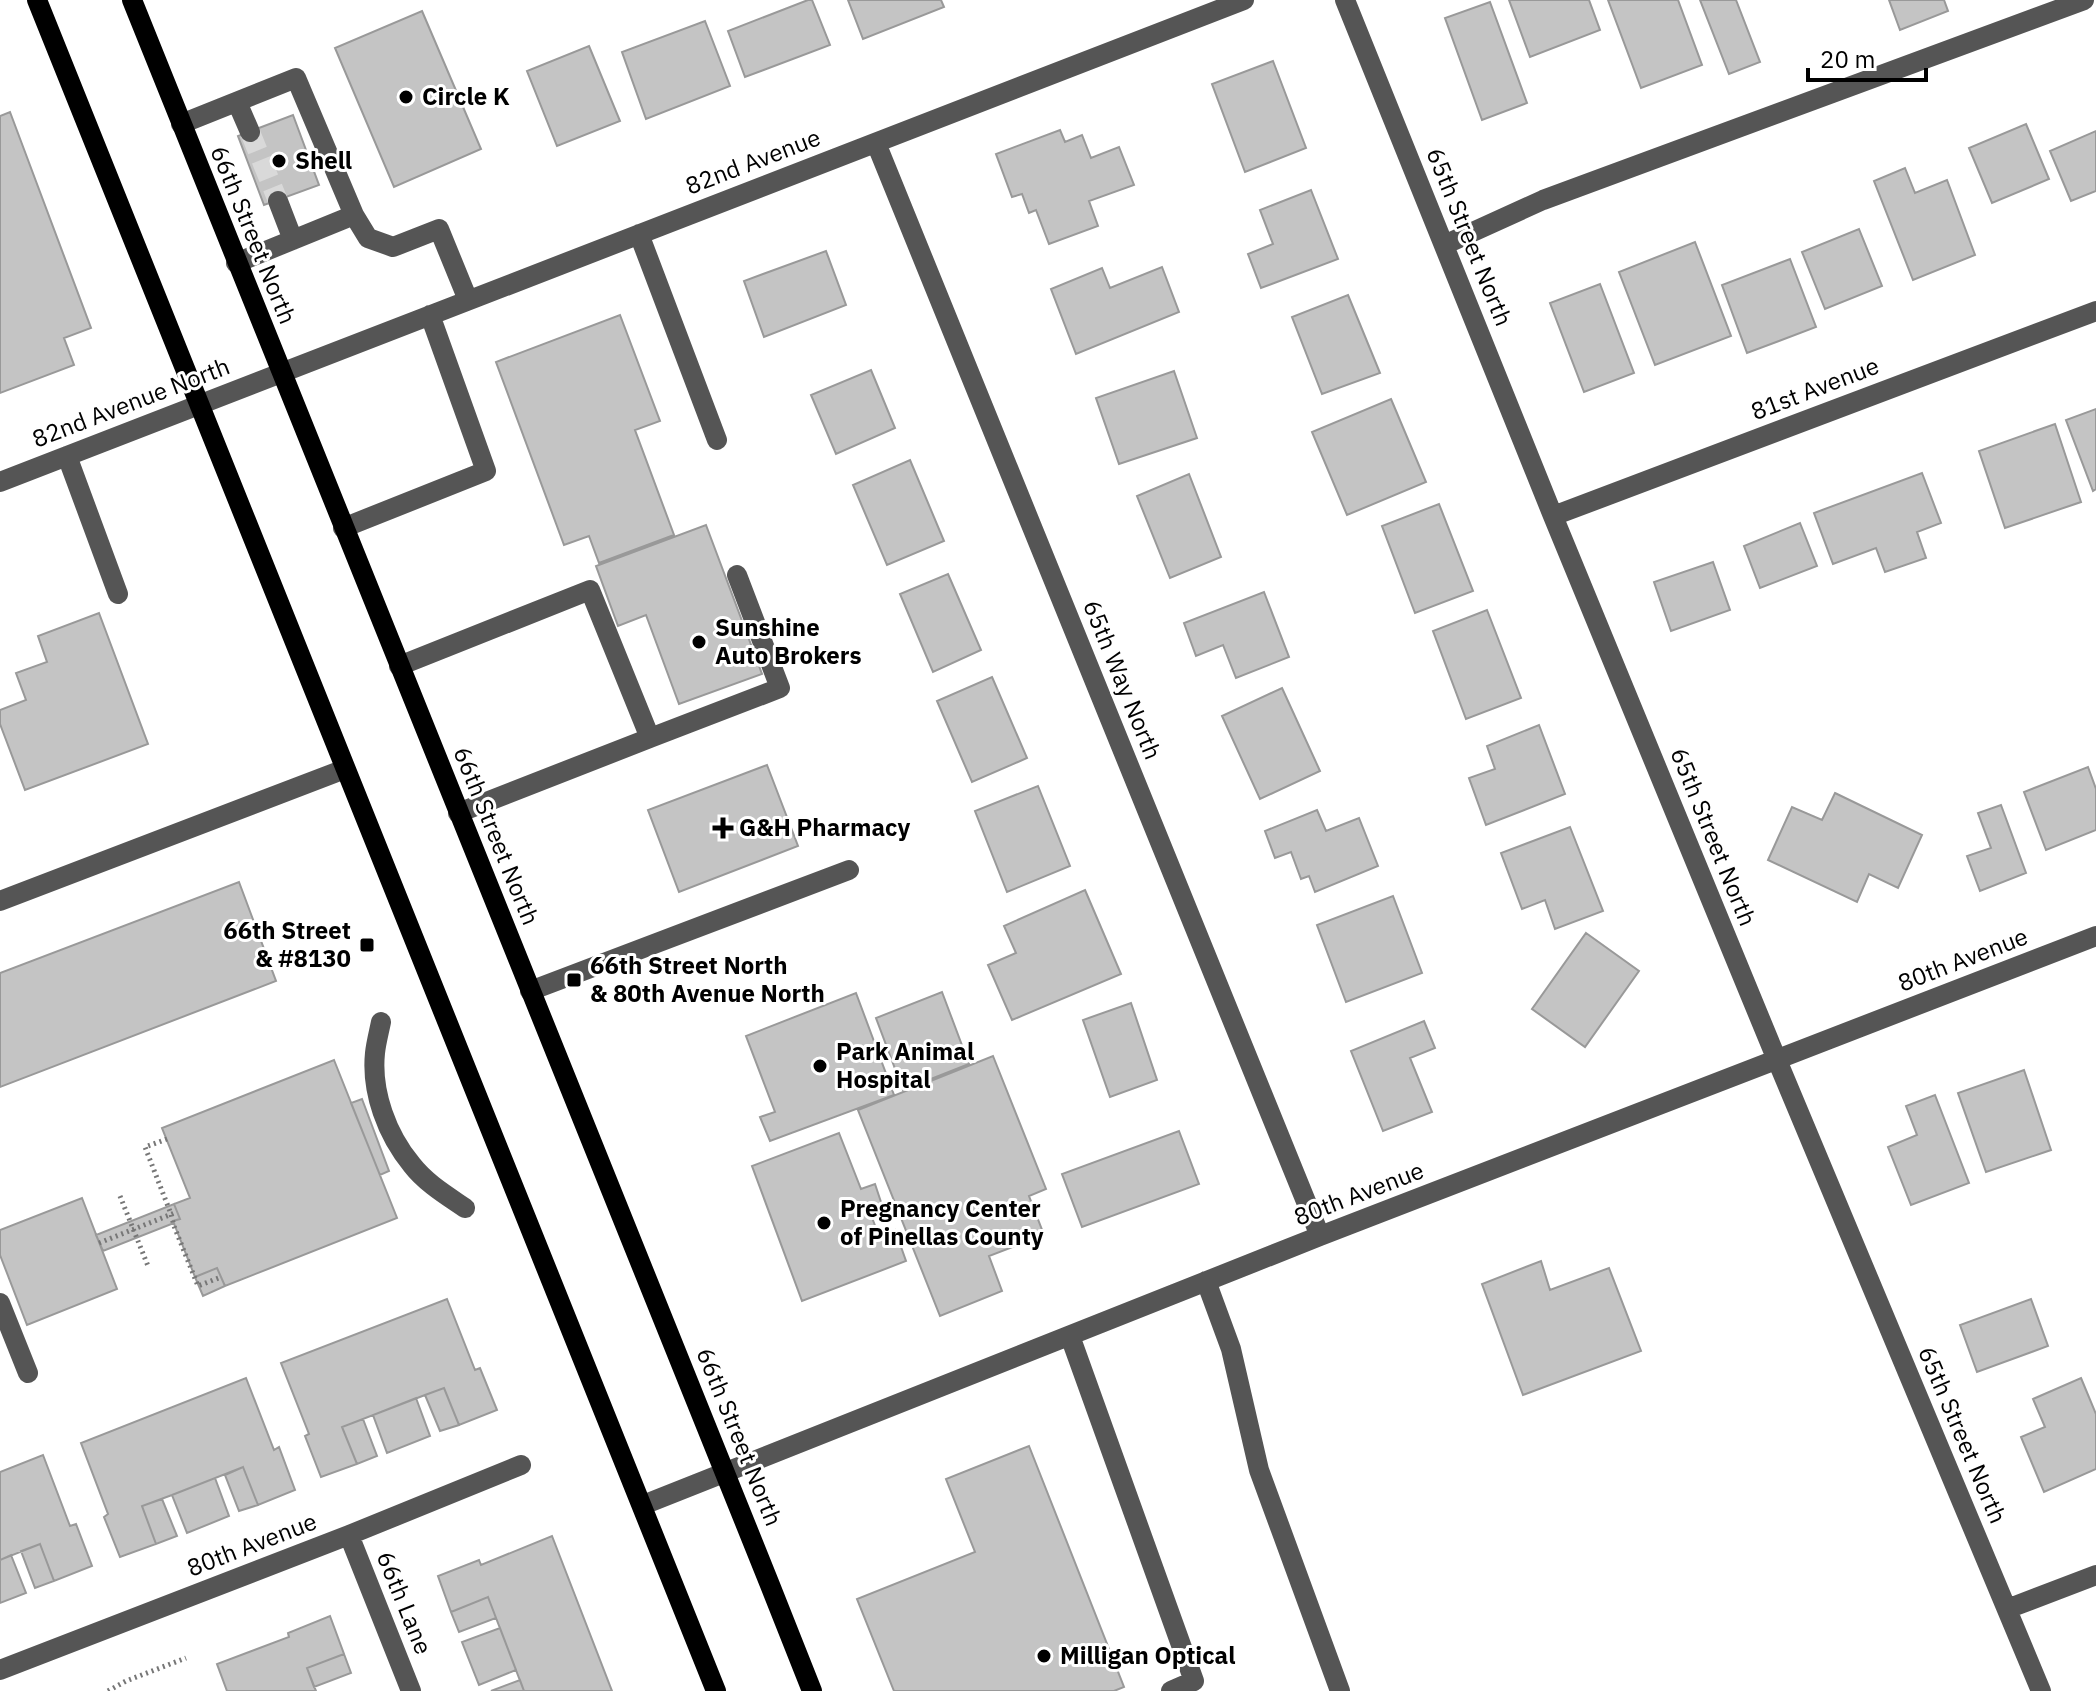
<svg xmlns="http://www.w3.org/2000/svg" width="2096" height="1691" font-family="'IBM Plex Sans',sans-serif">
<rect width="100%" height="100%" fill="#fff"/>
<path fill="#c4c4c4" stroke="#999" stroke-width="2" d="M808 0H812L830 45 745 77 728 31Z
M848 0H941L944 7 863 39Z
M1509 0H1589L1600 30 1530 57Z
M1608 0H1678L1702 65 1641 88Z
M1700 0H1736L1760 62 1729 74Z
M1889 0H1944L1948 11 1900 30Z
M1490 2 1527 103 1482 120 1445 18Z
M422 11 481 149 394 187 335 48Z
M705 21 730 86 646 119 622 52Z
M589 46 620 121 557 146 527 71Z
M1273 61 1306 148 1245 172 1212 84Z
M10 112 91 328 64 338 74 365 0 393V116Z
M293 115 319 185 264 205 238 136Z
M2026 124 2049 179 1992 203 1969 148Z
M1060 130 1065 142 1082 135 1091 158 1119 147 1134 185 1089 201 1098 226 1049 244 1036 210 1029 213 1022 194 1012 197 996 154Z
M2096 131V191L2071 201 2050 151Z
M1905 168 1915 193 1947 180 1975 255 1913 280 1874 181Z
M1311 190 1338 259 1261 288 1248 254 1273 244 1260 210Z
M1859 229 1882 286 1825 309 1802 252Z
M1695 242 1731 336 1655 365 1619 272Z
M826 251 846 305 764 337 744 281Z
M1790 259 1816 327 1747 353 1722 285Z
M1162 267 1179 312 1076 354 1051 289 1102 268 1110 288Z
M1600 284 1634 373 1584 392 1550 303Z
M1348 295 1380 373 1322 394 1292 317Z
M620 315 660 421 635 430 674 535 599 563 589 536 564 545 496 362Z
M871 370 895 428 836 454 811 395Z
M1174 371 1197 438 1119 464 1096 398Z
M1391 399 1426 482 1347 515 1312 432Z
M2096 409V489L2093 491 2066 420Z
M2055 424 2081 502 2005 528 1979 451Z
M910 460 944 541 887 565 853 485Z
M1922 473 1941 523 1917 532 1926 558 1885 572 1876 548 1833 564 1814 513Z
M1189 474 1221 557 1170 578 1137 496Z
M1439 504 1473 591 1415 613 1382 526Z
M1800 523 1817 566 1760 588 1744 546Z
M706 525 762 674 679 704 646 615 618 626 596 566Z
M1713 562 1730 610 1671 631 1654 582Z
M948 574 981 650 933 672 900 594Z
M1264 592 1289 657 1236 678 1223 645 1196 656 1184 623Z
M1487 610 1521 698 1466 719 1433 631Z
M99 613 148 744 25 790 0 724V710L26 700 16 673 47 662 38 636Z
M992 677 1027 758 972 782 937 701Z
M1282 688 1320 771 1260 799 1222 716Z
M1539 725 1565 794 1486 825 1469 778 1495 769 1487 746Z
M767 765 798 846 679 892 648 810Z
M2088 767 2096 789V830L2046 850 2024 792Z
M1038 786 1070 866 1007 892 975 811Z
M1835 793 1922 835 1898 888 1869 874 1857 902 1768 860 1792 807 1822 820Z
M2001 805 2026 873 1980 891 1967 856 1991 848 1978 813Z
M1317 810 1326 831 1359 818 1378 866 1315 892 1309 876 1301 879 1291 852 1275 858 1265 831Z
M1570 827 1603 911 1555 929 1545 900 1522 909 1501 853Z
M239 882 276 981 0 1087V973Z
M1085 890 1121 974 1012 1020 988 965 1016 953 1004 926Z
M1393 896 1422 973 1346 1002 1317 925Z
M1586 933 1639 971 1585 1047 1532 1009Z
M942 992 969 1064 903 1090 876 1018Z
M856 993 894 1095 770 1141 760 1117 775 1112 746 1036Z
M1131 1003 1157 1080 1110 1097 1083 1020Z
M1424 1021 1435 1048 1410 1058 1432 1112 1383 1131 1351 1051Z
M993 1056 1046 1189 1029 1196 1044 1235 989 1256 1002 1291 940 1316 858 1110Z
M334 1060 397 1218 225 1286 217 1268 195 1277 173 1221 180 1219 174 1204 190 1198 162 1128Z
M2024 1070 2051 1150 1986 1172 1958 1093Z
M1935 1095 1969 1183 1911 1205 1888 1147 1917 1135 1906 1106Z
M362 1099 389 1171 380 1175 351 1103Z
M1179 1131 1199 1184 1082 1227 1062 1174Z
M839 1133 861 1189 875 1184 884 1211 871 1215 879 1236 895 1230 906 1261 802 1301 752 1166Z
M82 1198 117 1289 27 1325 0 1255V1230Z
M174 1204 180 1219 173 1221 174 1223 103 1251 96 1235Z
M1541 1261 1550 1290 1609 1268 1641 1351 1523 1395 1482 1284Z
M217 1268 225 1286 203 1296 195 1277Z
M447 1299 475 1370 480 1368 497 1410 459 1425 444 1388 425 1395 342 1427 357 1464 321 1477 305 1436 309 1434 281 1363Z
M2031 1299 2048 1346 1977 1372 1960 1325Z
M246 1378 274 1450 279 1447 295 1490 258 1505 243 1467 172 1495 142 1506 156 1544 120 1557 104 1517 108 1514 81 1443Z
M2081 1378 2096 1414V1469L2044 1492 2021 1437 2045 1427 2033 1399Z
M444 1388 459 1425 440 1431 425 1395Z
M416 1398 430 1436 387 1453 373 1415Z
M363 1419 377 1456 357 1464 342 1427Z
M1029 1446 1124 1687 1114 1691H894L857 1599 975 1552 946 1479Z
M43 1455 70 1526 76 1524 92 1566 54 1581 40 1544 0 1560V1472Z
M243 1467 258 1505 239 1511 225 1475Z
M215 1478 229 1516 187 1533 172 1495Z
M162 1499 177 1536 156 1544 142 1506Z
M552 1536 612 1691H524L488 1597 451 1612 438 1576 479 1560 481 1565Z
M40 1544 54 1581 35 1588 21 1551Z
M11 1555 26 1593 0 1603V1560Z
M488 1597 496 1618 459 1632 451 1612Z
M330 1616 344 1654 307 1668 316 1691H227L217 1664 289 1637 288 1633Z
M500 1628 516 1670 479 1685 462 1642Z
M344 1654 351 1673 314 1687 307 1668Z
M520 1680 524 1691H491Z"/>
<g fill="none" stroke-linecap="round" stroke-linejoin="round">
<path stroke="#d9d9d9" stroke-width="20" stroke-dasharray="20 10" stroke-linecap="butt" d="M250 132 278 201"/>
<path stroke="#777" stroke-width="5" stroke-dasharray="2 4" stroke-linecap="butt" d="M167 1139 145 1147 171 1214 174 1226 198 1286 221 1277
M120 1196 148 1266
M99 1243 177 1212
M108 1691 126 1681 186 1658"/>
<path stroke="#555" stroke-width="20" d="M1345 0 1553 516 1777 1060 2041 1691
M237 102 250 132
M181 124 296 78 354 215 368 238 393 247 439 229 468 300
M876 143 1320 1236
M278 201 293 240
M639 234 717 440
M1444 245 1543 200 2084 0
M236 263 354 215
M67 456 118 594
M0 482 1244 0
M1553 516 2096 311
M343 528 486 471 430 315
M399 666 590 590 650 738 458 813
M650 738 780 688 737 575
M0 901 345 769
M530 991 849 870
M381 1022C379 1032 376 1043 375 1053 371 1092 387 1135 412 1165 426 1183 446 1195 465 1208
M1206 1281 1231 1349 1259 1470 1340 1691
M0 1303 28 1373
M1070 1336 1194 1681 1171 1691
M643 1505 1320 1236 2096 936
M349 1535 411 1691
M2007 1609 2096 1575
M0 1670 349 1535 521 1465"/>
<path stroke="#000" stroke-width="20" d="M37 0 716 1691
M132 0C356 565 589 1126 812 1691"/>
</g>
<g fill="#000" stroke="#fff" stroke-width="3">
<circle cx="406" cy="97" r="8"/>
<circle cx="279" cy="161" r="8"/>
<circle cx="699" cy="642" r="8"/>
<path d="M719 816h8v8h8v8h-8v8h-8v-8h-8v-8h8z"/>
<rect x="359" y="937" width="16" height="16" rx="4"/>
<rect x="566" y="972" width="16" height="16" rx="4"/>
<circle cx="820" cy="1066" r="8"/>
<circle cx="824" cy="1223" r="8"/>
<circle cx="1044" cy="1656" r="8"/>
</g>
<g text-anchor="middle" stroke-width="6" stroke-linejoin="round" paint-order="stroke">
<g font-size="24" font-weight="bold" fill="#000" stroke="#fff" text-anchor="start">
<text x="422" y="105">Circle K</text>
<text x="295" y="169">Shell</text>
<text x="715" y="636">Sunshine<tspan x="715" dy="28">Auto Brokers</tspan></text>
<text x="739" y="836">G&amp;H Pharmacy</text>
<text x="351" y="939" text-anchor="end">66th Street<tspan x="351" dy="28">&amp; #8130</tspan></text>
<text x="590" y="974">66th Street North<tspan x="590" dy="28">&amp; 80th Avenue North</tspan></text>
<text x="836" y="1060">Park Animal<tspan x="836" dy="28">Hospital</tspan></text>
<text x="840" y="1217">Pregnancy Center<tspan x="840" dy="28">of Pinellas County</tspan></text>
<text x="1060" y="1664">Milligan Optical</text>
</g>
<g font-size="24" fill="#000" stroke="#fff">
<text transform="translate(753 162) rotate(-21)" y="8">82nd Avenue</text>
<text transform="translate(253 235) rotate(68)" y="8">66th Street North</text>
<text transform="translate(1469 237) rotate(68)" y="8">65th Street North</text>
<text transform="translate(1815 389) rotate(-21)" y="8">81st Avenue</text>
<text transform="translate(131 403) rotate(-21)" y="8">82nd Avenue North</text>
<text transform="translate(1122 680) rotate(68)" y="8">65th Way North</text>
<text transform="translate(496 836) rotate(68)" y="8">66th Street North</text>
<text transform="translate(1713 837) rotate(68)" y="8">65th Street North</text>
<text transform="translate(1963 960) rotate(-21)" y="8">80th Avenue</text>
<text transform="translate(1359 1194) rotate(-21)" y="8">80th Avenue</text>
<text transform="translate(1962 1435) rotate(67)" y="8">65th Street North</text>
<text transform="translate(739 1437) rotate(68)" y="8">66th Street North</text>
<text transform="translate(252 1545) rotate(-21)" y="8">80th Avenue</text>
<text transform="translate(404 1603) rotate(68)" y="8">66th Lane</text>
</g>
</g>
<path d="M1808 68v12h118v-12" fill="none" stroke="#000000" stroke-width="4"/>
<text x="1820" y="68" font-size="24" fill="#000000" stroke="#ffffff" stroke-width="6" paint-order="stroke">20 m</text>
</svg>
